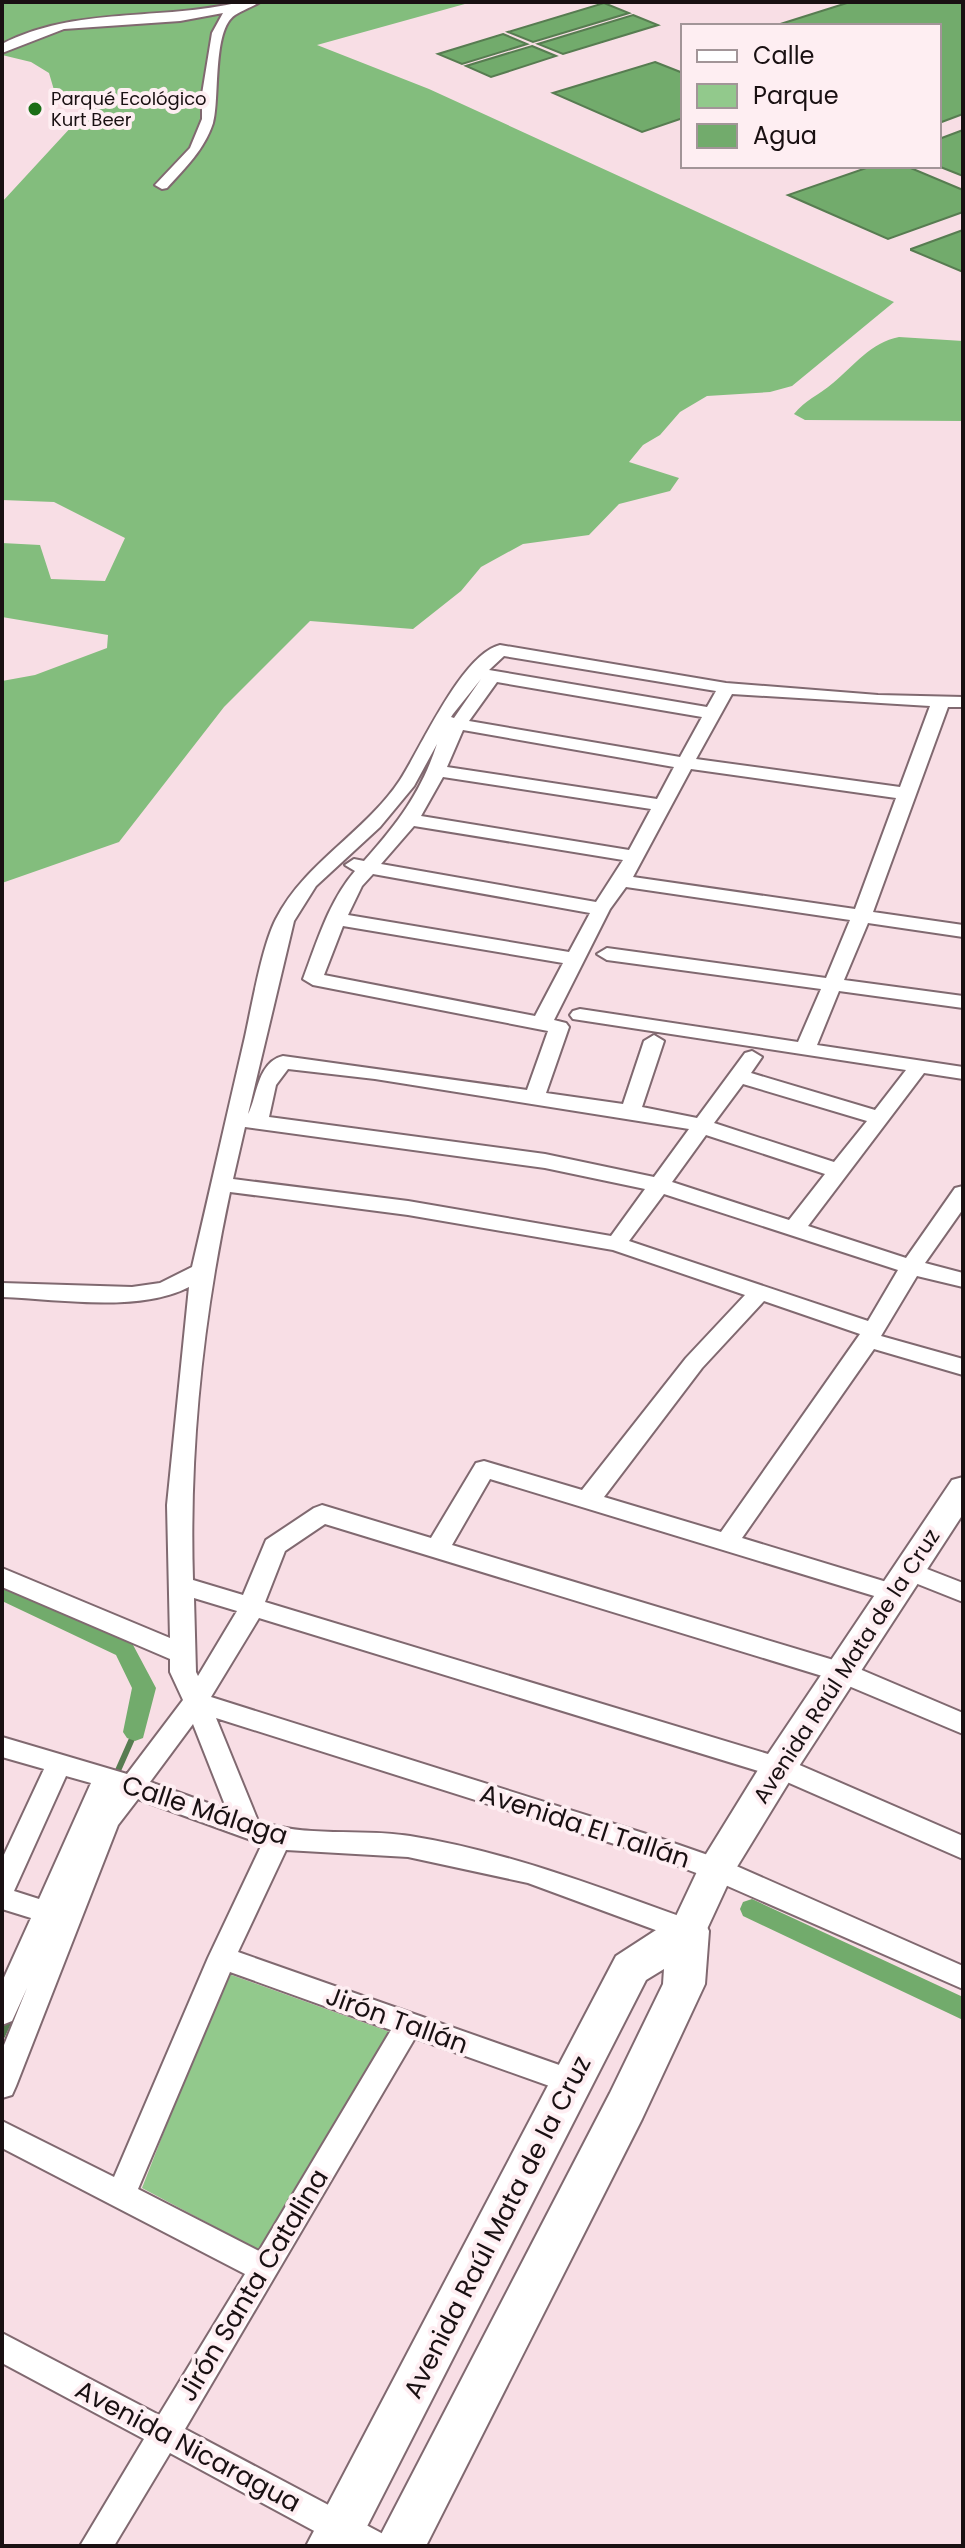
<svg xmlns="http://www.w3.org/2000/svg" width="965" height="2548" font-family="Poppins,sans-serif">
<rect width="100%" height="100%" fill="#f8dee5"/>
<path fill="#92c98c" d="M226 1973 390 2032 262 2252 142 2188Z"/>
<path fill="#83bd7d" d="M4 2H472L317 45 429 89 894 302 792 386 770 392 707 396 680 412 660 435 643 445 629 462 679 478 670 491 619 504 589 535 523 544 481 567 461 591 413 629 310 621 224 707 119 842 2 883V681L35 675 107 648 108 635 2 617V543L40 545 51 579 105 581 125 538 54 502 2 500V202L85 112 78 94 54 90 49 73 31 62 2 55Z
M899 337 963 341V421L805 420 794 414C805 400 819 395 833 383 854 366 871 342 899 337Z"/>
<path fill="#72ab6c" stroke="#577c51" stroke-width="2" d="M850 2H963V114L939 123V26H774Z
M604 3 629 13 533 42 508 32Z
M633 15 658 25 563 54 538 44Z
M503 34 527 44 462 64 438 54Z
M532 46 556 56 491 77 466 66Z
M655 62 683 73V118L642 132 553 93Z
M963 130V176L938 166 939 139Z
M872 166H906L963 190V212L888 239 788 195Z
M963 230V272L911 250V249Z"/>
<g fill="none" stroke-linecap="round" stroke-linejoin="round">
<path stroke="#577c51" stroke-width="6" d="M116 1775 135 1732
M2 2036 10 2019"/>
<path fill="#72ab6c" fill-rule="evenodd" d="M2 1583 132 1643 156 1688 143 1738 135 1741 127 1738 123 1732 132 1688 116 1655 2 1601Z
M752 1899 963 1997V2020L743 1916 740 1909 743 1902Z"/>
<g stroke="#806970" stroke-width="4">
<path id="street" d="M240 2H260C250 8 245 9 235 15 212 30 220 99 213 123 204 150 186 167 167 188L162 189 155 185 190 148 202 119V94L212 33 223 13 180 21 64 29 2 53V44C76 6 161 21 240 2Z
M500 645 726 683 878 695 963 697V707H948L873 912 963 925V937L868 923 844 980 963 996V1008L839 991 817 1045 963 1067V1079L924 1073 808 1226 906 1258 955 1188 963 1186V1209L925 1263 963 1273V1287L917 1276 881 1336 963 1359V1375L874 1349 742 1538 903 1587 906 1593 903 1599 894 1602 490 1479 452 1545 850 1665 963 1713V1734L832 1679 325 1524 285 1551 265 1602 788 1760 963 1836V1859L771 1775 259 1618 211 1697 659 1838 725 1861 963 1966V1989L707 1877 643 1853 216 1718 258 1821C306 1838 359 1828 410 1836 510 1852 603 1889 698 1923L702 1931 698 1939 688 1942 528 1883 408 1857 286 1850 238 1952 582 2073 586 2082 582 2091 572 2094 415 2038 185 2429 385 2535 390 2546H342L170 2453 114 2546H80L144 2439 2 2363V2333L159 2415 245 2274 2 2148V2121L114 2177 208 1958 262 1844 138 1799 118 1825 16 2086 12 2095 2 2098V2050L27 1988 12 2021 2 2025V1982L31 1918 2 1909V1859L44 1769 2 1757V1737L127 1774 183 1700 170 1672V1659L2 1587V1568L170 1638 167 1505 189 1287C139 1313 59 1299 2 1297V1283L132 1287 160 1283 192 1267C210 1190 227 1114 245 1037 252 1005 262 946 276 919 305 862 365 833 400 780 421 748 462 654 500 645ZM504 656 716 691 707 707 489 670ZM481 679 454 718 451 717 453 714ZM497 682 702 717 680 757 469 721ZM732 694 930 706 900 787 696 759ZM463 730 674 767 657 799 447 767ZM437 744C421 793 397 824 364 861L354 859 345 865 355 871C329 901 317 942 303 979L313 985 548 1031 527 1090 283 1056C257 1062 257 1098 248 1114L294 921 316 886 380 827 414 786ZM691 769 896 798 855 909 633 877ZM443 777 651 809 629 850 421 816ZM414 826 623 860 596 902 381 864ZM373 874 590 913 569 952 348 915 362 886ZM626 887 850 920 826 978 607 948 597 954 607 960 821 989 798 1042 580 1009 573 1011 570 1015 573 1019 906 1070 875 1110 751 1073 762 1057 752 1051 745 1053 697 1118 642 1107 664 1041 654 1035 644 1041 623 1104 546 1093 569 1027 566 1023 554 1020 610 909ZM343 926 563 963 535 1016 324 975ZM288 1069 375 1079 689 1129 654 1177 545 1154 269 1117 276 1085ZM743 1084 867 1121 834 1162 714 1123ZM245 1127 545 1168 645 1189 611 1236 408 1201 233 1179ZM706 1135 825 1174 789 1220 672 1182ZM230 1192 408 1215 613 1250 745 1295 686 1358 582 1490 484 1461 476 1463 431 1538 322 1505 314 1508 266 1540 243 1595 193 1580C189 1451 203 1318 230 1192ZM664 1194 898 1270 868 1321 629 1241ZM764 1301 860 1334 721 1532 604 1497 702 1368ZM194 1598 237 1611 198 1676 196 1672ZM193 1724 227 1810 150 1782ZM66 1776 91 1783 39 1899 14 1891ZM230 1972 391 2030 259 2251 138 2189Z
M909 1562 963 1583V1602L900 1577 897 1571 900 1565Z"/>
</g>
<g stroke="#806970" stroke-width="4">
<path id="secondary" d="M963 1477V1514L792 1777 732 1875 701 1942 688 1946 675 1942 669 1931 703 1859 766 1757 952 1480Z"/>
</g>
<g stroke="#806970" stroke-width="4">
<path id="primary" d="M688 1914 703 1919 709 1931 705 1984 642 2119 426 2546H375L610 2093 663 1984 664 1969 646 1980 357 2546H306L616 1956 673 1919Z"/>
</g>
<use href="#street" fill="#fff" fill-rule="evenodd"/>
<use href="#secondary" fill="#fff" fill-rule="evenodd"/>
<use href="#primary" fill="#fff" fill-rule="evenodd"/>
</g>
<circle fill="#1b6f17" stroke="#feeef2" stroke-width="3" cx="35" cy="109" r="8"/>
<g text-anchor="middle" stroke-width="8" stroke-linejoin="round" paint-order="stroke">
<g font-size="18" fill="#191012" stroke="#feeef2" text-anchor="start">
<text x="51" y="105">Parqué Ecológico<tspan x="51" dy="21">Kurt Beer</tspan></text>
</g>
<g font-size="22" fill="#191012" stroke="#feeef2">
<text transform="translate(846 1666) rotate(-57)" y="8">Avenida Raúl Mata de la Cruz</text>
</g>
<g font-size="26" fill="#191012" stroke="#feeef2">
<text transform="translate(205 1810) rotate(18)" y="9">Calle Málaga</text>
<text transform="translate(585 1826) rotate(18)" y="9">Avenida El Tallán</text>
<text transform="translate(397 2020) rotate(20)" y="9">Jirón Tallán</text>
<text transform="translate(497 2227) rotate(-63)" y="9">Avenida Raúl Mata de la Cruz</text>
<text transform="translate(253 2285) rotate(-59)" y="9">Jirón Santa Catalina</text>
<text transform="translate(188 2446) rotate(28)" y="9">Avenida Nicaragua</text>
</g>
</g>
<rect width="965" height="2548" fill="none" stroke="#191012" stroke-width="8"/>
<rect x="681" y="24" width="260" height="144" fill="#feeef2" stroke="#a29598" stroke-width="2"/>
<rect x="697" y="50" width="40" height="12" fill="#ffffff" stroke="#a29598" stroke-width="2"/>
<text x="753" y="64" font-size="24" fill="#191012">Calle</text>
<rect x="697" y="84" width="40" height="24" fill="#92c98c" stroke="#a29598" stroke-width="2"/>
<text x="753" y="104" font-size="24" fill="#191012">Parque</text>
<rect x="697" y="124" width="40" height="24" fill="#72ab6c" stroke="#a29598" stroke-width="2"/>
<text x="753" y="144" font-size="24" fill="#191012">Agua</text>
</svg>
